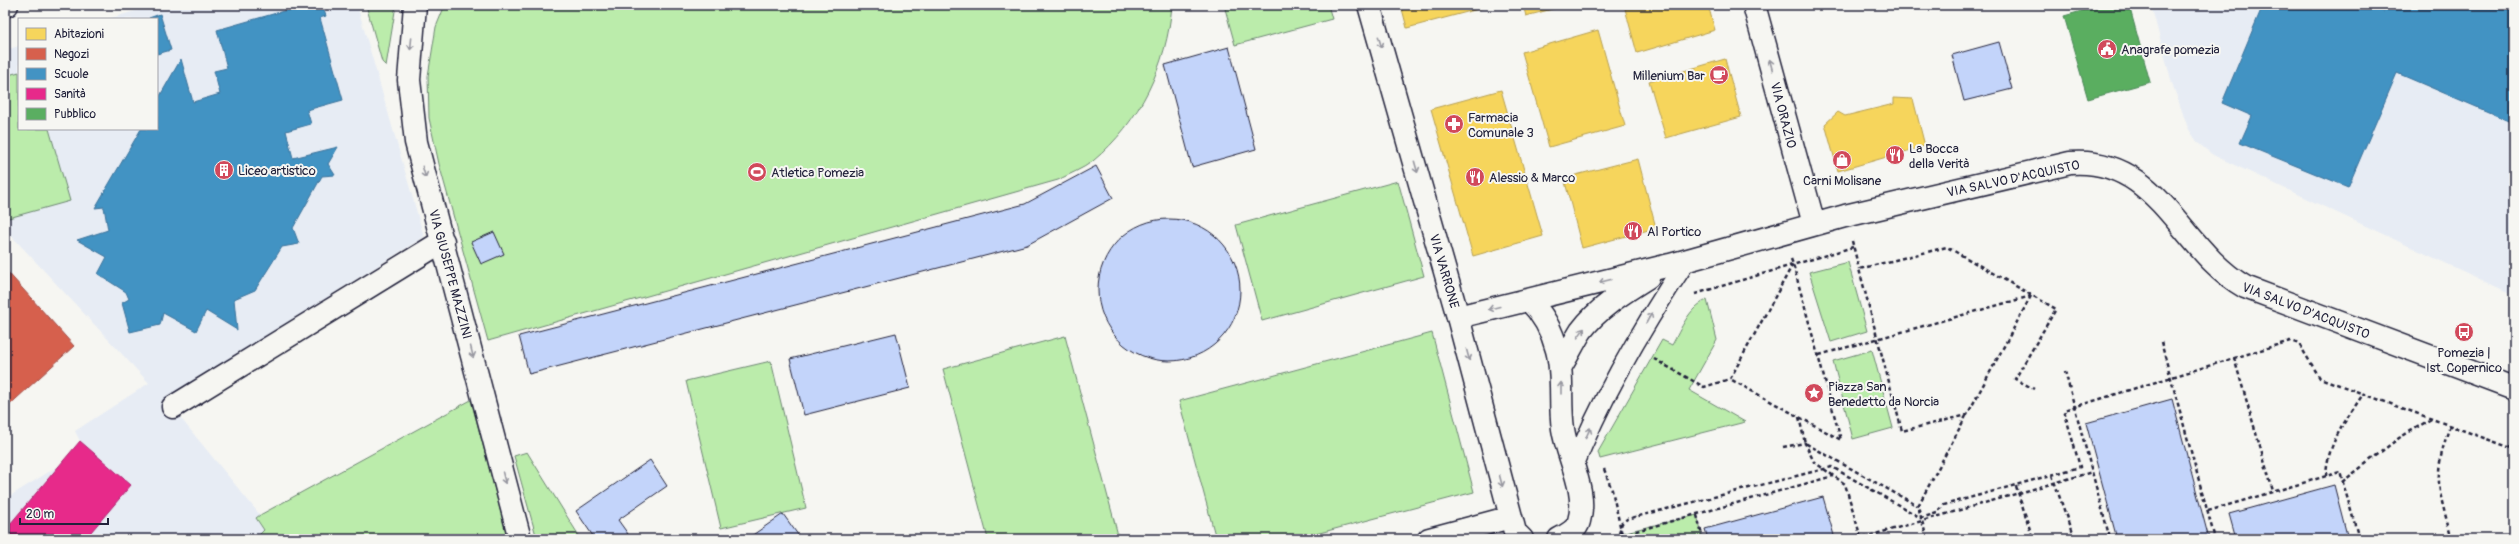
<svg xmlns="http://www.w3.org/2000/svg" width="2519" height="544" font-family="Pangolin,sans-serif">
<rect width="100%" height="100%" fill="#f6f6f2"/>
<filter id="ink" filterUnits="userSpaceOnUse"><feTurbulence type="fractalNoise" baseFrequency=".025" numOctaves="2"/><feDisplacementMap in="SourceGraphic" scale="8" xChannelSelector="R" yChannelSelector="G"/><feConvolveMatrix kernelMatrix="1 2 1 2 8 2 1 2 1" color-interpolation-filters="sRGB"/></filter>
<g filter="url(#ink)">
<path fill="#e7ecf4" d="M155 5H357L424 237 165 399 260 515 256 519 264 530 255 539H5V499L60 465 80 441 75 431 149 383 5 229V50L19 46V129H157V19H108Z
M2151 5H2514V295L2213 155 2198 143 2188 128 2172 83Z"/>
<path fill="#bbecab" stroke="#6e8773" d="M366 5H396L386 66 382 62Z
M445 5H1172C1167 65 1140 122 1093 161 1083 169 1069 174 1058 180L488 341 439 164 429 118 428 76 436 27Z
M1224 5H1328L1332 19 1235 45Z
M19 72V129H49L70 201 5 219V76Z
M1398 181 1424 276 1262 321 1236 225Z
M1848 262 1867 331 1831 342 1809 272Z
M1707 300 1717 340 1689 390 1745 422 1600 459 1598 452 1662 340 1672 345C1681 329 1689 307 1707 300Z
M1432 333 1474 492 1297 539H1216L1179 401Z
M1065 336 1119 539H988L943 369Z
M1872 350 1893 428 1853 439 1833 361Z
M771 361 806 508 721 528 686 381Z
M471 400 508 539H255L264 530 256 518 260 515Z
M527 452 581 539H537L514 456Z
M1697 515 1703 539H1596Z"/>
<path fill="#f6d55c" stroke="#b69f52" d="M1401 5H1481L1482 8 1407 28Z
M1523 5H1567L1526 16Z
M1624 5H1708L1715 30 1637 53Z
M1598 30 1625 126 1549 147 1522 52Z
M1725 59 1741 117 1666 138 1649 81Z
M1501 90 1543 236 1473 256 1431 109Z
M1894 98 1913 99 1925 146 1838 171 1825 124 1838 112 1845 116 1894 104Z
M1638 159 1656 228 1582 248 1564 178Z"/>
<path fill="#d6604d" stroke="#a04d48" d="M5 269 74 346 5 409Z"/>
<path fill="#4393c3" stroke="#39719a" d="M293 5H322L326 16 320 18 343 100 307 110 311 124 286 131 293 158 338 147 328 164 335 175 322 176 293 228 299 244 282 247 255 290 234 299 237 330 206 311 196 331 163 313 160 325 130 332 122 303 129 299 126 292 98 274 107 257 77 240 108 230 104 207 95 208 141 129H157V101L181 59 193 102 220 94 214 71 227 68 217 30 294 8Z
M2263 5H2368L2384 12 2387 5H2514V123L2397 73 2348 187 2240 143 2252 116 2222 103Z
M160 14 171 50 157 54V19L149 18Z"/>
<path fill="#e7298a" stroke="#ac2772" d="M80 441 131 485 85 539H8L5 536V530Z"/>
<path fill="#5aae61" stroke="#498456" d="M2103 5H2129L2150 82 2088 99 2064 16Z"/>
<path fill="#c3d4fa" stroke="#22223b" d="M1999 42 2012 89 1964 101 1952 55Z
M1229 47 1256 149 1192 167 1165 65Z
M1096 166 1113 198 1027 245 529 374 519 336 1025 204Z
M1098 290a71 71 0 1 1 142 0a71 71 0 1 1-142 0Z
M494 232 504 254 481 264 471 242Z
M896 333 910 388 804 415 790 359Z
M2172 399 2209 539H2117L2086 423Z
M650 460 667 486 618 520 628 534 621 539H595L576 511Z
M2334 485 2348 539H2236L2229 514Z
M1823 497 1835 539H1708L1705 529Z
M783 514 801 539H747Z"/>
<g fill="none" stroke-linecap="round" stroke-linejoin="round">
<g stroke="#22223b" stroke-width="21">
<path id="service" d="M1573 469C1602 395 1643 326 1687 260"/>
</g>
<g stroke="#22223b" stroke-width="25">
<path id="minor" d="M415 5 409 80 416 142 520 539
M1369 5 1458 317
M1754 5 1814 224
M5 6 7 5
M173 407 443 241"/>
</g>
<g stroke="#22223b" stroke-width="25">
<path id="tertiary" d="M1529 300C1543 314 1552 331 1557 350 1564 376 1559 402 1563 429 1567 457 1588 491 1579 521 1577 530 1567 535 1559 539
M1561 366C1568 355 1574 342 1581 331 1598 308 1624 292 1648 277
M1429 539 1511 517
M1522 539 1515 532 1511 517 1458 317 1670 265 1845 216 2070 163C2159 156 2179 249 2245 287L2514 388"/>
</g>
<path stroke="#22223b" stroke-width="2.5" stroke-dasharray="4 3" stroke-linecap="butt" d="M1852 241 1859 269
M1791 259 1793 264 1841 440 1730 379 1793 264
M1695 294 1853 247
M2031 296 1967 415 1902 431 1859 269 1947 247 2056 309 2015 379 2034 389
M2161 342 2215 539
M1819 355 2031 296
M2234 358 2273 491
M1654 359 1704 387 1730 379
M2065 371 2110 539
M1799 417 1805 443 1918 506
M2450 426C2432 477 2438 488 2452 539
M1783 447 1805 443 1814 462 1845 484 1861 538 1922 521 1918 506 1966 416
M1604 469 1612 490 1623 539
M2052 475 2074 539
M2326 476C2327 443 2346 421 2363 394
M2342 482 2399 438 2431 419
M2016 486 2033 539
M2208 511 2340 472 2359 539
M1697 515 1703 539
M1622 535 1833 476
M1617 539 1622 523 1627 519 1832 467 1921 518 1937 513 1944 505 2080 467 2064 410 2290 341 2299 344 2320 378 2514 449
M1927 539 1922 521 2092 472"/>
<use href="#service" stroke="#f6f6f2" stroke-width="18"/>
<use href="#minor" stroke="#f6f6f2" stroke-width="22"/>
<use href="#tertiary" stroke="#f6f6f2" stroke-width="22"/>
</g>
<defs><path id="oneway-shaft" d="M-6 0H5M1.5-3L5.5 0L1.5 3" fill="none" stroke-width="1.6" stroke-linecap="round" stroke-linejoin="round"/></defs>
<g stroke="#9797a0">
<use href="#oneway-shaft" transform="translate(1380 42) rotate(74)"/>
<use href="#oneway-shaft" transform="translate(411 44) rotate(96)"/>
<use href="#oneway-shaft" transform="translate(1771 65) rotate(-105)"/>
<use href="#oneway-shaft" transform="translate(1416 167) rotate(74)"/>
<use href="#oneway-shaft" transform="translate(424 172) rotate(74)"/>
<use href="#oneway-shaft" transform="translate(1605 281) rotate(166)"/>
<use href="#oneway-shaft" transform="translate(1494 308) rotate(166)"/>
<use href="#oneway-shaft" transform="translate(1649 318) rotate(-61)"/>
<use href="#oneway-shaft" transform="translate(1581 333) rotate(-55)"/>
<use href="#oneway-shaft" transform="translate(472 352) rotate(76)"/>
<use href="#oneway-shaft" transform="translate(1468 355) rotate(75)"/>
<use href="#oneway-shaft" transform="translate(1561 388) rotate(-90)"/>
<use href="#oneway-shaft" transform="translate(1588 433) rotate(-66)"/>
<use href="#oneway-shaft" transform="translate(504 478) rotate(76)"/>
<use href="#oneway-shaft" transform="translate(1501 481) rotate(75)"/>
</g>
</g>
<defs>
<g id="civic-disc" transform="scale(1)"><circle r="9.5" fill="#d1495b" stroke="#f6f6f2"/><path d="M-.6-6.5H3V-4.5H.6V-3L4-1V1h2V6H-6V1h2V-1L-.6-3ZM-1.2 2.5V6h2.4V2.5Z" fill="#fff"/></g>
<g id="cafe-disc" transform="scale(1)"><circle r="9.5" fill="#d1495b" stroke="#f6f6f2"/><path d="M-5.5-4.5H6V0H3Q3 3.5 0 3.5H-2.5Q-5.5 3.5-5.5 0ZM3-3.2v2h1.7v-2ZM-6 4.5H4V6H-6Z" fill="#fff"/></g>
<g id="pharmacy-disc" transform="scale(1)"><circle r="9.5" fill="#d1495b" stroke="#f6f6f2"/><path d="M-2-6h4v4h4v4h-4v4h-4v-4h-4v-4h4Z" fill="#fff"/></g>
<g id="restaurant-disc" transform="scale(1)"><circle r="9.5" fill="#d1495b" stroke="#f6f6f2"/><path d="M-5-6h1v4h1v-4h1v4h1v-4h1v5L-1.5 .5V6h-2V.5L-5-1ZM5-6V6H3V1.5H1.5Q1.5-4 5-6Z" fill="#fff"/></g>
<g id="shop-disc" transform="scale(1)"><circle r="9.5" fill="#d1495b" stroke="#f6f6f2"/><path d="M-5-2.5h2.3a2.7 3.5 0 0 1 5.4 0H5L5.5 6h-11ZM-1.5-2.5h3a1.5 2.3 0 0 0-3 0Z" fill="#fff"/></g>
<g id="building-disc" transform="scale(1)"><circle r="9.5" fill="#d1495b" stroke="#f6f6f2"/><path d="M-4-6H4V6H1V3H-1V6H-4ZM-2.5-4.3h1.7v1.8h-1.7ZM.8-4.3h1.7v1.8H.8ZM-2.5-1h1.7V.8h-1.7ZM.8-1h1.7V.8H.8Z" fill="#fff"/></g>
<g id="stadium-disc" transform="scale(1)"><circle r="9.5" fill="#d1495b" stroke="#f6f6f2"/><path d="M0-5a6.5 5 0 1 0 0 10a6.5 5 0 1 0 0-10ZM-3.5-1.8h7v3.6h-7Z" fill="#fff"/></g>
<g id="bus-disc" transform="scale(1)"><circle r="9.5" fill="#d1495b" stroke="#f6f6f2"/><path d="M-5-6H5V4H4V6H2V4H-2V6H-4V4H-5ZM-3.5-4V0h7V-4ZM-3.5 1.2v1.5H-2V1.2ZM2 1.2v1.5H3.5V1.2Z" fill="#fff"/></g>
<g id="sight-disc" transform="scale(1)"><circle r="9.5" fill="#d1495b" stroke="#f6f6f2"/><path d="M0-6L1.8-2.2L6-1.7L2.9 1.2L3.7 5.4L0 3.3L-3.7 5.4L-2.9 1.2L-6-1.7L-1.8-2.2Z" fill="#fff"/></g>
</defs>
<g fill-rule="evenodd">
<use href="#civic-disc" x="2107" y="49"/>
<use href="#cafe-disc" x="1719" y="75"/>
<use href="#pharmacy-disc" x="1454" y="124"/>
<use href="#restaurant-disc" x="1895" y="155"/>
<use href="#shop-disc" x="1842" y="160"/>
<use href="#building-disc" x="224" y="170"/>
<use href="#stadium-disc" x="757" y="172"/>
<use href="#restaurant-disc" x="1475" y="177"/>
<use href="#restaurant-disc" x="1633" y="231"/>
<use href="#bus-disc" x="2464" y="332"/>
<use href="#sight-disc" x="1814" y="393"/>
</g>
<g text-anchor="middle" stroke-width="4" stroke-linejoin="round" paint-order="stroke">
<g font-size="13" fill="#22223b" stroke="#f6f6f2" text-anchor="start">
<text x="2121" y="54">Anagrafe pomezia</text>
<text x="1705" y="80" text-anchor="end">Millenium Bar</text>
<text x="1468" y="122">Farmacia<tspan x="1468" dy="15">Comunale 3</tspan></text>
<text x="1909" y="153">La Bocca<tspan x="1909" dy="15">della Verità</tspan></text>
<text x="238" y="175">Liceo artistico</text>
<text x="771" y="177">Atletica Pomezia</text>
<text x="1489" y="182">Alessio &amp; Marco</text>
<text x="1842" y="185" text-anchor="middle">Carni Molisane</text>
<text x="1647" y="236">Al Portico</text>
<text x="2464" y="357" text-anchor="middle">Pomezia |<tspan x="2464" dy="15">Ist. Copernico</tspan></text>
<text x="1828" y="391">Piazza San<tspan x="1828" dy="15">Benedetto da Norcia</tspan></text>
</g>
<g font-size="13" fill="#22223b" stroke="#f6f6f2">
<text transform="translate(1784 115) rotate(75)" y="5">VIA ORAZIO</text>
<text transform="translate(2013 178) rotate(-12)" y="5">VIA SALVO D'ACQUISTO</text>
<text transform="translate(1445 271) rotate(74)" y="5">VIA VARRONE</text>
<text transform="translate(451 274) rotate(75)" y="5">VIA GIUSEPPE MAZZINI</text>
<text transform="translate(2306 310) rotate(21)" y="5">VIA SALVO D'ACQUISTO</text>
</g>
</g>
<rect width="2519" height="544" fill="none" stroke="#f6f6f2" stroke-width="20"/>
<rect x="10" y="10" width="2499" height="524" fill="none" stroke="#22223b" stroke-width="1.5" filter="url(#ink)"/>
<rect x="18" y="18" width="140" height="112" fill="#f6f6f2" stroke="#a1a1a9"/>
<rect x="26" y="28" width="20" height="12" fill="#f6d55c" stroke="#a1a1a9"/>
<text x="54" y="38" font-size="12" fill="#22223b">Abitazioni</text>
<rect x="26" y="48" width="20" height="12" fill="#d6604d" stroke="#a1a1a9"/>
<text x="54" y="58" font-size="12" fill="#22223b">Negozi</text>
<rect x="26" y="68" width="20" height="12" fill="#4393c3" stroke="#a1a1a9"/>
<text x="54" y="78" font-size="12" fill="#22223b">Scuole</text>
<rect x="26" y="88" width="20" height="12" fill="#e7298a" stroke="#a1a1a9"/>
<text x="54" y="98" font-size="12" fill="#22223b">Sanità</text>
<rect x="26" y="108" width="20" height="12" fill="#5aae61" stroke="#a1a1a9"/>
<text x="54" y="118" font-size="12" fill="#22223b">Pubblico</text>
<path d="M20 518v6h88v-6" fill="none" stroke="#22223b" stroke-width="2"/>
<text x="26" y="518" font-size="12" fill="#22223b" stroke="#f6f6f2" stroke-width="3" paint-order="stroke">20 m</text>
</svg>
